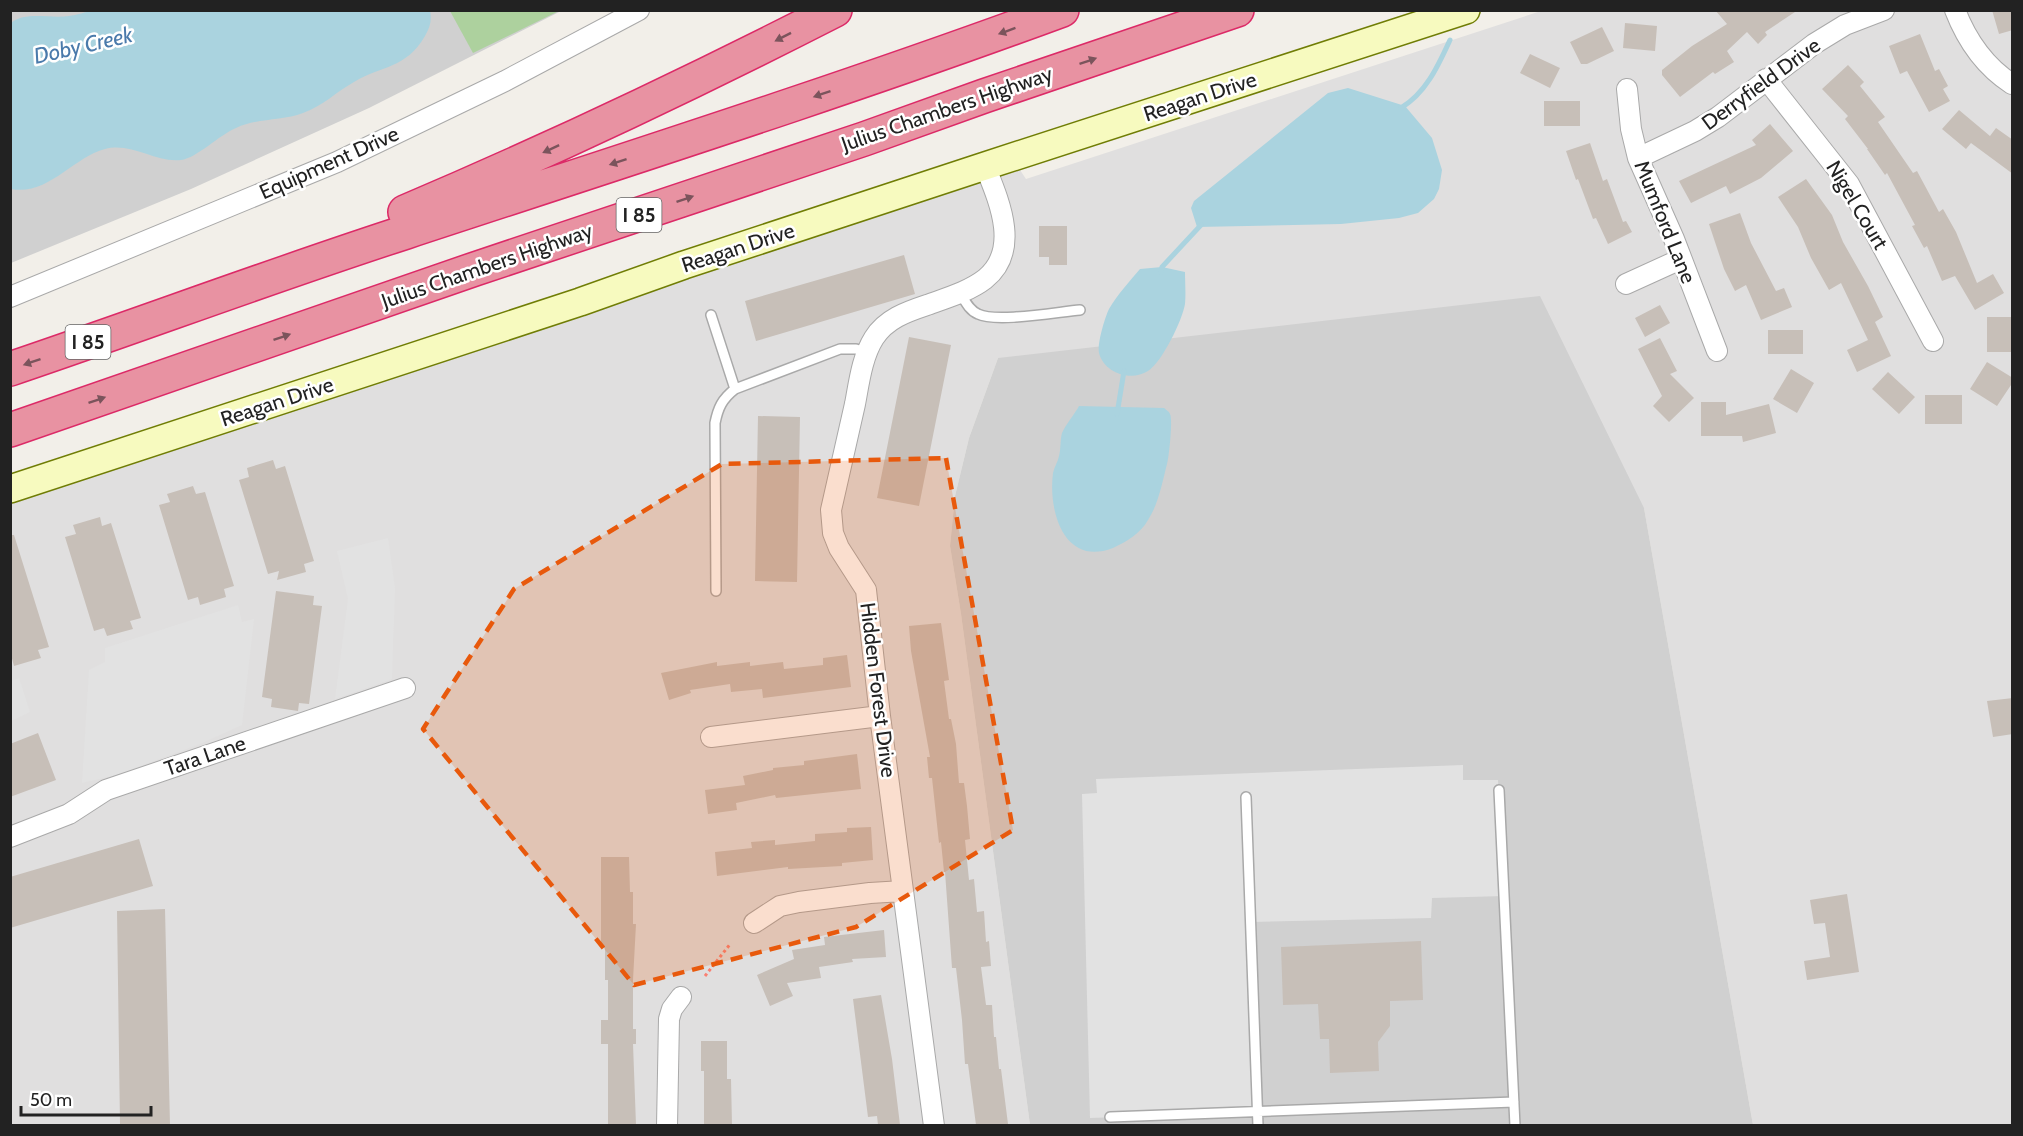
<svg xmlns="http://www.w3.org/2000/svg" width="2023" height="1136" font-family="Cabin,sans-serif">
<rect width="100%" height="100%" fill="#f2efe9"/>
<path fill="#e0dfdf" d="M1541 11H2012V1125H1753L1644 508 998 358 969 438 955 496 950 546 961 614 1030 1125H11L10 495 1012 158 1026 179Z"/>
<path fill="#d0d0d0" d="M11 11H561L369 108 191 189 11 263Z
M1540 296 1644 508 1753 1125H1030L961 614 950 546 955 496 969 438 998 358Z"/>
<path fill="#add19e" d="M450 11H559L473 53Z"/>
<path fill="#e2e2e2" d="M388 538 395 588 392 679 335 699 348 599 337 551Z
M238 605 242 622 254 619 242 725 200 744 116 775 82 783 89 670 105 662V648Z
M19 678 30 712 11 721V681Z
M1463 765V780H1498L1504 896 1432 898 1431 918 1251 922 1257 1112 1090 1118 1082 794 1097 793 1096 779Z"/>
<path fill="#aad3df" d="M93 10H430C432 21 430 27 425 36 406 69 382 65 354 82 336 92 323 106 303 113 282 121 257 118 236 128 219 135 197 158 181 160 155 163 132 142 105 149 72 158 48 196 11 189V23C25 11 51 19 69 16 77 15 85 12 93 10Z
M1348 88 1405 106 1432 138 1442 170 1439 189 1434 199 1418 213 1399 218 1341 224 1197 227 1191 208 1194 201 1328 93Z
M1162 267 1185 272C1185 282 1186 294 1185 304 1182 321 1162 362 1148 371 1131 382 1104 373 1099 353 1097 344 1105 317 1109 309 1117 295 1130 281 1140 269Z
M1079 406 1164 408C1166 410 1169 411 1170 414 1173 418 1169 458 1167 464 1162 483 1159 503 1148 520 1141 533 1126 542 1113 548 1064 567 1048 511 1053 473 1054 467 1058 462 1059 456 1061 449 1060 440 1062 433 1066 424 1074 415 1079 406Z"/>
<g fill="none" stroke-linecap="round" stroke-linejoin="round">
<path stroke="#aad3df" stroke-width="5" d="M1401 108C1426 93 1438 66 1450 40
M1161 272 1162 267 1201 225
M1117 414 1124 371"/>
</g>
<path fill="#c7bfb8" d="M1715 10H1798L1765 32 1767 35 1758 44 1747 32 1727 51 1734 62 1715 74 1713 72 1680 97 1662 75V70L1692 46 1727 24Z
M1992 10H2013V30L1999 34Z
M1625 23 1657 26 1655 51 1623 48Z
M1602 27 1614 51 1587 64H1581L1570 42Z
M1920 34 1935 71 1939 69 1948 86 1943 89 1950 101 1929 112 1907 71 1900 74 1889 46Z
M1530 54 1560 68 1550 88 1520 73Z
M1848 65 1864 82 1860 86 1885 117 1878 122 1913 173 1917 171 1939 212 1943 209 1956 232 1977 283 1993 274 2004 293 1975 310 1955 276 1942 281 1927 246 1924 248 1912 226 1915 225 1887 173 1885 175 1867 149H1868L1845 119 1848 116 1822 89Z
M1544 101H1580V126H1544Z
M1959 110 1990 136 1996 128 2013 140V174L1971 143 1966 149 1942 129Z
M1770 124 1793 151 1761 178 1730 194 1726 186 1691 203 1679 181 1756 145 1752 140Z
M1590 143 1603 181 1607 179 1623 222 1626 221 1632 232 1608 244 1596 218 1593 219 1578 179 1576 180 1566 151Z
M1806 179 1832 215 1843 242 1868 286 1883 317 1875 322 1891 356 1857 372 1847 350 1868 340 1841 283 1829 290 1811 258 1798 227 1778 197Z
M1740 213 1751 243 1776 291 1784 288 1792 307 1761 320 1746 285 1735 291 1724 269 1709 224Z
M1039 226H1067V265H1049V257H1039Z
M904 255 915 294 756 341 745 301Z
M1660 305 1670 323 1645 337 1635 318Z
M1987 317H2012V352H1987Z
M1768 330H1803V354H1768Z
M909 337 951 345 919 506 877 498Z
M1660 338 1677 371 1670 374 1694 398 1669 422 1653 406 1662 396 1638 349Z
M1987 362 2013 378V382L1997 406 1970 389Z
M1791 369 1814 383 1797 413 1773 399Z
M1888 372 1915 397 1899 414 1872 389Z
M1925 395H1962V424H1925Z
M1701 402H1726V415L1769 404 1776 433 1743 442 1742 436H1701Z
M758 416 800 417 797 582 755 581Z
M273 460 276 469 285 466 314 561 304 564 306 572 277 580 279 571 268 574 239 480 249 477 247 468Z
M193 486 196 494 205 492 234 586 224 589 226 597 200 605 198 597 188 600 159 505 170 502 167 494Z
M100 517 102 526 111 523 141 618 130 621 133 629 107 636 104 628 94 631 65 537 76 534 73 525Z
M10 535H14L49 647 38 650 41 658 14 666 10 651Z
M276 591 314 596 313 605 322 606 309 704 299 703 298 711 271 707 272 699 262 697Z
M941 623 949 680 944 681 949 719H951L956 744 959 783H964L967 806 970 839 965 840 969 880 974 879 977 912 984 911 986 942 989 941 991 966 981 967 986 1005H992L994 1037H996L999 1069H1001L1008 1124 999 1125H976L968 1064H965L962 1020 956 968H952L945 872H944L941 842 939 843 932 778H929L927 757H930L911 651 909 626Z
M847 655 851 687 763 698 762 689 731 692 730 684 690 690 691 693 669 700 661 673 717 662V666L750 662V666L783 662 784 669 823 665V658Z
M2013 698V734L1993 737 1987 701Z
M38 733 56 780 10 797V744Z
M857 754 861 789 776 798 775 795 736 803 737 810 708 814 705 790 745 785 743 776 773 770V768L804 765V761Z
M871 827 873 860 842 863V866L788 869V867L717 876 715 852 752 848 751 842 775 840V845L815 841V834L847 832V828Z
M139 839 153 886 10 928V877Z
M601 857H629L630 892H633V924H636L633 980V1029H636V1044H633L636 1125H608V1044H601V1020H608V980H605V948H601Z
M1847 894 1859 972 1807 980 1804 961 1830 957 1825 923 1814 924 1810 900Z
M165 909 170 1125H120L117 911Z
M884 930 886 957 852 959 853 962 819 967 821 978 787 983 793 996 770 1006 757 975 794 959 792 950 825 945 824 937Z
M1421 941 1423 1000 1390 1001V1026L1378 1042 1379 1071 1330 1073 1329 1039H1320L1318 1004 1283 1005 1281 947Z
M881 995 892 1059 900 1125H878L877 1116 868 1117 853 999Z
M701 1041H727V1079H731L732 1125H704V1071H701Z"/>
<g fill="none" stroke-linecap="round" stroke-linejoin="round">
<g stroke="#a9a9a9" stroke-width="12">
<path id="lane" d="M960 293C965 301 969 310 978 314 996 323 1057 312 1080 310
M711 315 735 389
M716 591 715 423C718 408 722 399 735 389L840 349H856L868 353
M1499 790 1515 1126
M1246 797 1258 1126
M1110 1117 1514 1102"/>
</g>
<g stroke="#a9a9a9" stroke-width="22">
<path id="street" d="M1955 10C1967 41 1984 66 2012 84
M1766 79 1849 184 1933 341
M1627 89 1631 129 1638 158 1674 239 1717 351
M1638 158 1695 131 1718 117 1814 44 1845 25 1884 10
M1626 284 1681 259
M10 297 337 162 505 81 639 10
M711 737 880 716
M10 837 69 814 106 790 405 688
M754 923 780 906 799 902 870 893 903 891
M667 1126 669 1019 672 1009 681 997
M934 1126 880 716 866 590 839 548 833 533 831 510C839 475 847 439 855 404 859 383 862 357 874 338 886 319 906 312 927 305 946 298 968 292 985 279 1021 250 999 201 985 166"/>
</g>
<g stroke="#707d05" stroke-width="30">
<path id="secondary" d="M10 489 580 302 684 265 985 166 1466 10"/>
</g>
<g stroke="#dc2a67" stroke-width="36">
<path id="highway" d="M405 212C551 150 694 82 835 10
M10 369C143 324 273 275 406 232 625 160 845 90 1062 10
M10 430 475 269 864 139 984 96 1237 10"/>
</g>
<path stroke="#fa8072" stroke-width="3" stroke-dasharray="3 3" stroke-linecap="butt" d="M705 976 731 943"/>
<use href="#lane" stroke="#fff" stroke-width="9"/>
<use href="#street" stroke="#fff" stroke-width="20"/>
<use href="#secondary" stroke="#f7fabf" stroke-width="27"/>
<use href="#highway" stroke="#e892a2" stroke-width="33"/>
</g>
<defs><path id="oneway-solid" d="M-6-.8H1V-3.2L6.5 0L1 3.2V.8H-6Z" transform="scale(1.5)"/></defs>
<g fill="#7b545c">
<use href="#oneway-solid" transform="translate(1007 31) rotate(160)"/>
<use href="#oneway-solid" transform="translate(783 37) rotate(153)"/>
<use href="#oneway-solid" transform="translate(1088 61) rotate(-19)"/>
<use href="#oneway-solid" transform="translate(822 94) rotate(161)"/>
<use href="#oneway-solid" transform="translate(551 149) rotate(155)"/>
<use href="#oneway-solid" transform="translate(618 162) rotate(162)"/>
<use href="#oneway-solid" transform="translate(685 199) rotate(-19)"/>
<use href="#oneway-solid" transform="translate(282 337) rotate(-19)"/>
<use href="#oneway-solid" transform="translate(32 362) rotate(161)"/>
<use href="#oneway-solid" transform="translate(97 400) rotate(-19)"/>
</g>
<path fill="#e8590c" fill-opacity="0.2" stroke="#e8590c" stroke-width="4.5" stroke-dasharray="12 8" stroke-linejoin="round" d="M946 458 1013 830 856 927 634 985 423 729 514 589 722 464Z"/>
<g text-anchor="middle" stroke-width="5" stroke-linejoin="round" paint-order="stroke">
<g fill="#fff" stroke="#646464" stroke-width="1.5">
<rect x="616.5" y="198" width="45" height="34" rx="4.5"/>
<rect x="65.5" y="325" width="45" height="34" rx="4.5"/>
</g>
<g font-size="20" font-weight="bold" fill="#222">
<text x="639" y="222">I 85</text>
<text x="88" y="349">I 85</text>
</g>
<g font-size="21" fill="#222" stroke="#fff">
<text transform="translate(1761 84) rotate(-36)" y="7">Derryfield Drive</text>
<text transform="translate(1200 97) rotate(-18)" y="7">Reagan Drive</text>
<text transform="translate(947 109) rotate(-19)" y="7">Julius Chambers Highway</text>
<text transform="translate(329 163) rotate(-24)" y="7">Equipment Drive</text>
<text transform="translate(1857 205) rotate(59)" y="7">Nigel Court</text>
<text transform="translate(1665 222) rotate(68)" y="7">Mumford Lane</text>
<text transform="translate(738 248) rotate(-18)" y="7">Reagan Drive</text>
<text transform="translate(487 266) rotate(-19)" y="7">Julius Chambers Highway</text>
<text transform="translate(277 402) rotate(-18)" y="7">Reagan Drive</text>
<text transform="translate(878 690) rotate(83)" y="7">Hidden Forest Drive</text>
<text transform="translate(205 756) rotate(-19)" y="7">Tara Lane</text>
</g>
<g font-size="22" font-style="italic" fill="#4a7aab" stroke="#fff">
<text transform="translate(83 45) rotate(-13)" y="8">Doby Creek</text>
</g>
</g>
<rect width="2023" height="1136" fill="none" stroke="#222222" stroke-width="24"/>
<path d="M21 1106v9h130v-9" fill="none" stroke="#222222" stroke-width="3"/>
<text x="30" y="1106" font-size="18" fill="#222222" stroke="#ffffff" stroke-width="4.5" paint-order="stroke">50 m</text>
</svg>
